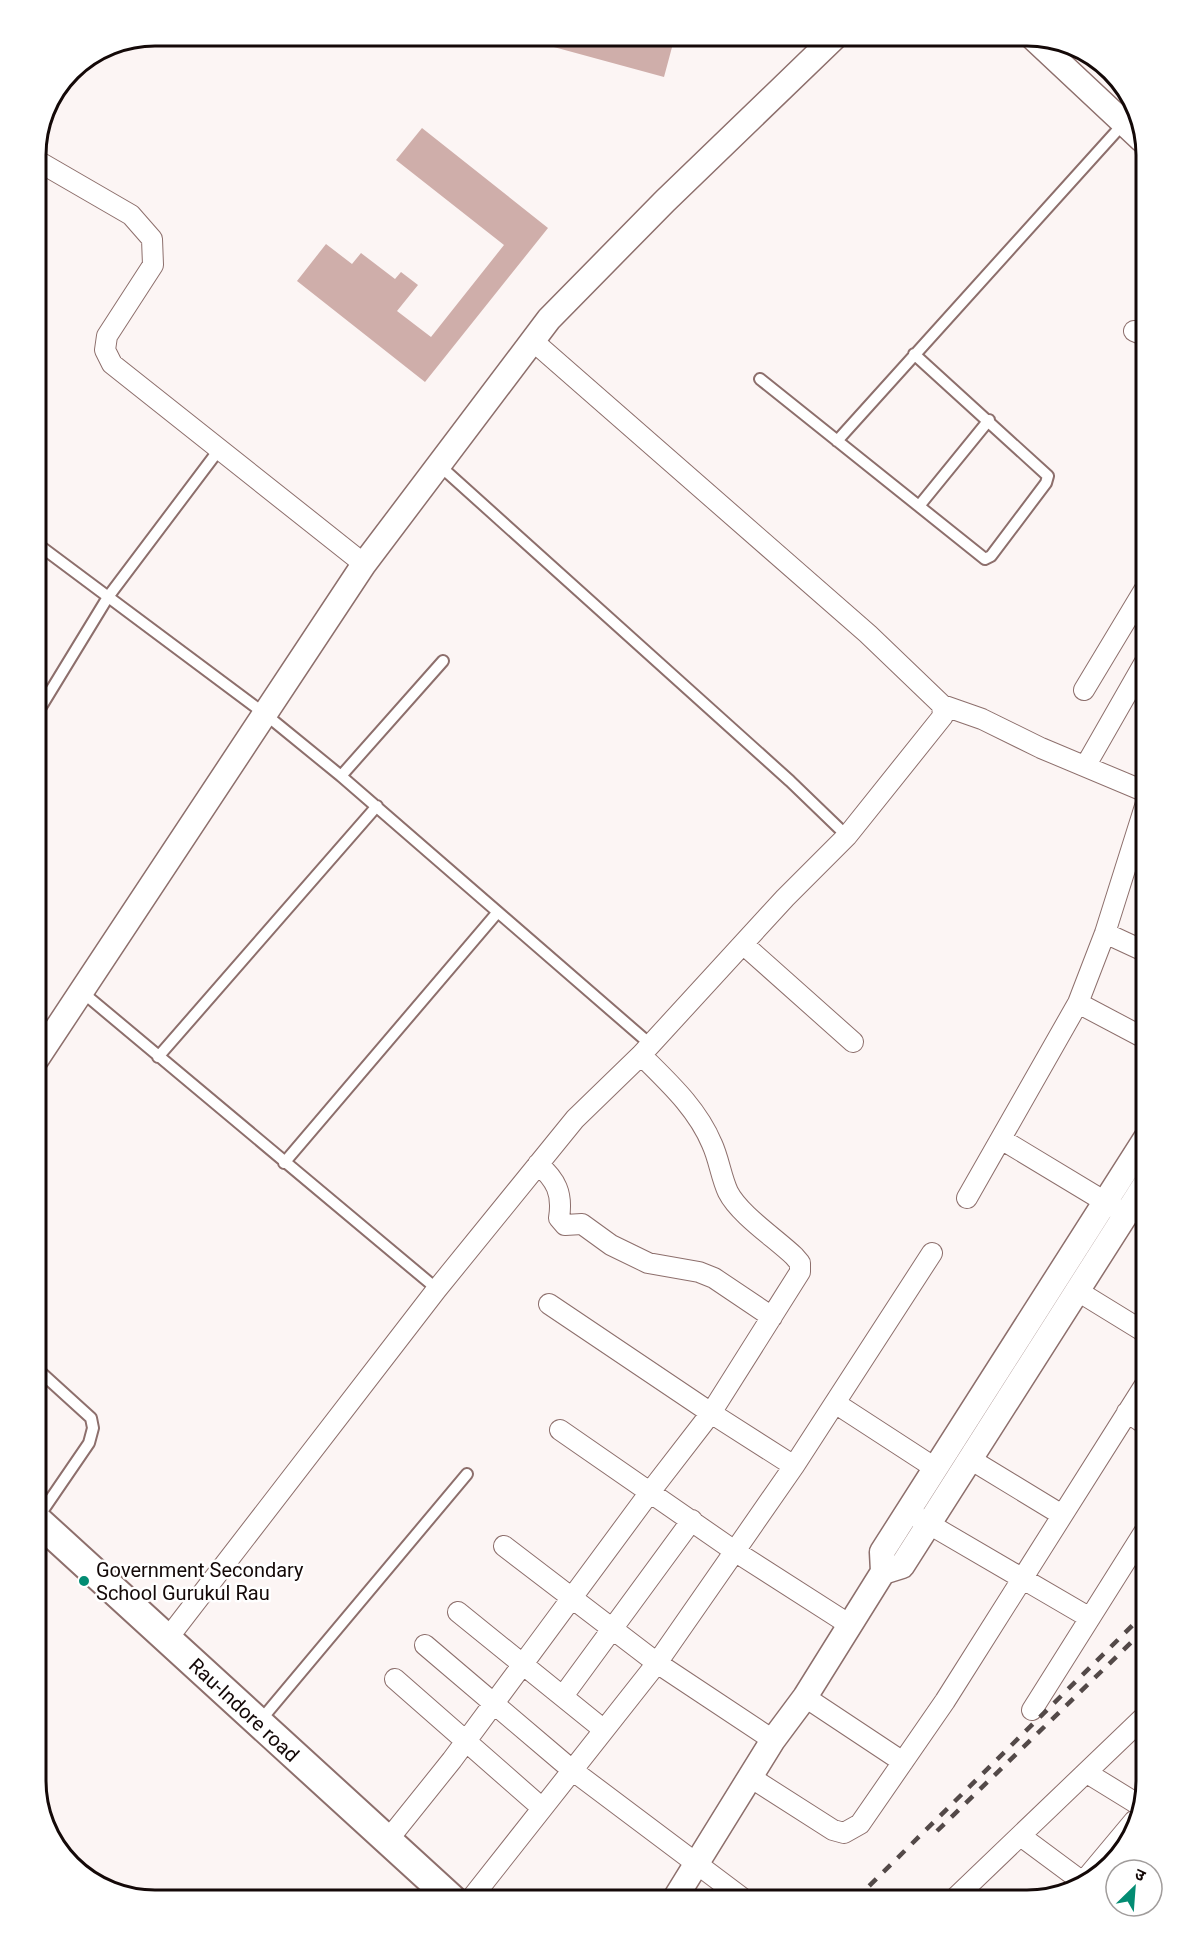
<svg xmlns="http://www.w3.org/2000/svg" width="1182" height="1936" font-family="Roboto,'Noto Sans Devanagari',sans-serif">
<rect width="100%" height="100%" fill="#fcf5f4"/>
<path fill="#cfaeaa" d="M529 36H675L664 77 528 40Z
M422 128 548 228 425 382 297 281 326 244 352 264 361 253 395 279 401 272 418 285 397 311 431 337 504 245 396 160Z"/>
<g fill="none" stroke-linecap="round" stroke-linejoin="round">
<g stroke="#8d6f6c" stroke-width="14">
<path id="service" d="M760 379 985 559 991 556 1046 483 1048 476 914 354
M837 441 1123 124
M439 465 790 781 847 836
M919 506 989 420
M36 543 265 714 341 776 650 1044
M36 715 108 597 218 451
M341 776 443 661
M81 991 437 1289
M158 1057 377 806
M284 1163 497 913
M36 1368 91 1418 93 1428 89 1443 37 1519
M260 1721 467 1474"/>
</g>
<g stroke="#8d6f6c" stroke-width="22">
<path id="minor" d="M36 160 131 215 152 239 153 265 107 336 105 350 112 364 364 564
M1134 331 1146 336
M1084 690 1146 587
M942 705 982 719 1041 748 1146 792
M1086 765 1146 660
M1105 933 1146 952
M743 944 853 1042
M1078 1003 1146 1039
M1001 1139 1117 1209
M538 1164C556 1180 563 1193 559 1218L565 1225 582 1224 611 1245 648 1263 699 1272 714 1278 772 1317
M967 1198 1078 1003 1105 933 1146 803
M1076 1290 1146 1333
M549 1304 711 1413 794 1466
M835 1403 935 1468
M1127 1412 1146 1425
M560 1430 736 1552 850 1625
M970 1459 1062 1515
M917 1517 1090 1618
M504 1546 657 1663 773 1740
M458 1612 604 1730
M168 1638 437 1289 575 1119 641 1055 785 898 847 836 943 716 942 705 868 634 533 341
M425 1645 572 1770 745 1900
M395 1679 542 1808
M563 1696 692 1520
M805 1697 903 1762
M1032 1710 1146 1529
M1087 1773 1139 1805
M750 1777 833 1830 844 1833 860 1824 945 1701 1146 1383
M1022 1837 1084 1883
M387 1841 452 1760 650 1492 711 1413 800 1272V1263L794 1256C775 1238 739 1214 728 1192 721 1177 719 1159 712 1144 697 1108 668 1082 641 1055
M1078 1888 1134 1821
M470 1900 657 1663 794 1466 932 1253
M953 1900 1146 1715"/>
</g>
<g stroke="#8d6f6c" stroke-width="27">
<path id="tertiary" d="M1031 36 1142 140
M36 1060 364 564 549 319 665 201 836 36
M883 1572 902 1566 1146 1183
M674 1900 773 1740 805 1697 883 1572 882 1552 1146 1138"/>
</g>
<g stroke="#8d6f6c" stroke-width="32">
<path id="secondary" d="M36 1519 453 1900"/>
</g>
<use href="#service" stroke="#fff" stroke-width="10"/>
<use href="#minor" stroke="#fff" stroke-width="20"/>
<use href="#tertiary" stroke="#fff" stroke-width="24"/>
<use href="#secondary" stroke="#fff" stroke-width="28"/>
<path stroke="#534948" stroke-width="4.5" stroke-dasharray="10 10" stroke-linecap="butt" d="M937 1831 1146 1628
M855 1900 1146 1612"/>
</g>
<circle fill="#038c73" stroke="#fff" stroke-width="2" cx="84" cy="1581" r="6"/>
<g text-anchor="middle" stroke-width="5" stroke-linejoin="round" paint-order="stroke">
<g font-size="20" fill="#140908" stroke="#fff" text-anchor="start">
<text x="96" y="1577">Government Secondary<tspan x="96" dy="23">School Gurukul Rau</tspan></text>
</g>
<g font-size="20" fill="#140908" stroke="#fff">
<text transform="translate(244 1710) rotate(43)" y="7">Rau-Indore road</text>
</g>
</g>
<path d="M0 0H1182V1936H0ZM155 46H1027A109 109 0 0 1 1136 155V1781A109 109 0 0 1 1027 1890H155A109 109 0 0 1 46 1781V155A109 109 0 0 1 155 46Z" fill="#fff" fill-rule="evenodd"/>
<path fill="none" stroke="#140908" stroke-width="3" d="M155 46H1027A109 109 0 0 1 1136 155V1781A109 109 0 0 1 1027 1890H155A109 109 0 0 1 46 1781V155A109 109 0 0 1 155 46Z"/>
<g transform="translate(1134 1888) rotate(25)"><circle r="28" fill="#ffffff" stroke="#a19d9c" stroke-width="1.5"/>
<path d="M0-4.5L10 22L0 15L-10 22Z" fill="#038c73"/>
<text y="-9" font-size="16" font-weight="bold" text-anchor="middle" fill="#140908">उ</text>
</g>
</svg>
